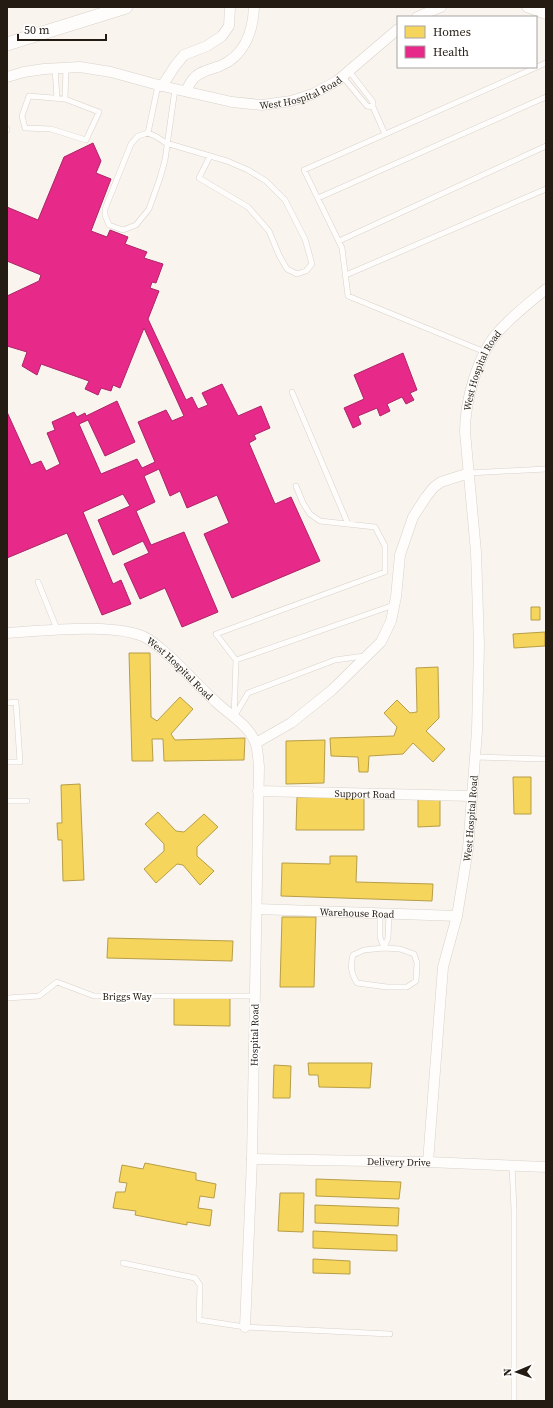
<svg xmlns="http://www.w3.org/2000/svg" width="553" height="1408" font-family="'Source Serif 4',serif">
<rect width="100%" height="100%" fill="#f9f4ee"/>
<path fill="#f6d55c" stroke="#b79e46" d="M531 607H540V620H531Z
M545 632V646L514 648 513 634Z
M129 653H150L151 717 157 721 180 697 193 709 171 734 175 740 245 738 244 760 164 761 163 739H152L153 761H132Z
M438 667 439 718 426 731 445 749 433 762 413 743 403 754 369 756 368 772H359L358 757 331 756 330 738 394 736 397 727 384 713 397 700 410 713 417 712 416 668Z
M325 740 324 783 286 784V741Z
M513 777H531V814H514Z
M80 784 84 880 63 881 62 840H58L57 823H62L61 785Z
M297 797H364V830H296Z
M440 798V826L418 827V799Z
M158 812 176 831 184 832 204 814 218 827 197 847V856L214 871 200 885 183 865 177 864 156 883 144 869 164 851V844L145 824Z
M330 856H357L356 882 433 884 432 901 281 896 282 863 330 864Z
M282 917H316L314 987H280Z
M108 938 233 941 232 961 107 958Z
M174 998H230V1026L174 1025Z
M308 1063H372L370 1088 319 1087 318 1075H309Z
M274 1065 291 1066 290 1098H273Z
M145 1163 196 1173V1180L216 1184 214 1198 200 1196 198 1208 212 1210 210 1226 187 1222V1225L135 1215 136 1211 113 1208 116 1192H125L127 1183 119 1182 122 1165 143 1169Z
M316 1179 401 1182 399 1199 316 1196Z
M280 1193H304L303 1232 278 1231Z
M315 1205 399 1208 398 1226 315 1223Z
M313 1231 397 1235V1251L313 1248Z
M313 1259 350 1261V1274L313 1273Z"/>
<path fill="#e7298a" stroke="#ac2566" d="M93 143 101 161 96 173 111 179 91 231 107 237 110 230 128 237 125 244 147 252 144 258 163 264 156 283 152 282 150 288 159 291 148 319 186 400 192 397 198 409 208 405 202 393 222 384 238 416 261 406 270 428 254 435 256 439 249 443 275 504 291 497 320 561 232 598 204 534 229 523 217 495 187 508 180 491 170 496 159 469 144 476 155 502 136 511 151 545 184 532 218 612 182 627 165 588 140 599 124 564 149 553 143 541 113 555 98 520 130 506 123 494 83 512 113 584 121 580 131 604 102 615 67 533 7 558V412L31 465 41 461 46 471 60 464 47 433 55 430 52 422 74 412 77 417 85 413 86 416 117 401 135 442 105 456 88 420 79 424 101 474 137 459 142 468 155 462 138 422 166 410 172 421 184 416 144 328 120 388 113 385 111 391 101 388 98 395 85 389 89 381 41 364 37 375 22 366 27 352 7 346V296L39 281 41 275 7 261V207L38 220 64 157Z
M403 353 417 390 410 393 414 400 406 404 402 397 387 404 390 411 380 416 377 408 358 416 361 424 353 428 344 408 364 399 354 375Z"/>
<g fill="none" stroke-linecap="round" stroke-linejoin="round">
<g stroke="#d8d2ca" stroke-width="6">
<path id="service" d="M55 68 57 98
M349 71 373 102V107L385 134
M343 77 367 106 373 107
M175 89 165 160 160 178 149 209 136 225 123 230 109 225 105 215V209L131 144 138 136 148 133 157 137 166 143 227 161 248 170 266 181 285 200 305 239 312 264 306 271 297 274 287 269 279 255 269 231 248 207 199 178 210 156
M29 96 65 99 99 112 86 140 51 129 25 128 22 116Z
M65 99 66 68
M7 129V130
M148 133 158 85
M318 198 546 97
M339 241 546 146
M346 275 546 189
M485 352 348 296 342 248 304 170 546 63
M292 392 348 524
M469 473 546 469
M38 582 57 629
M236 660 216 634 385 572V546L375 527 320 521 310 514 303 503 296 486
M7 703 16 702 20 762H7
M234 717 236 660 394 605
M234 717 248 693 335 660 364 656
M475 757 546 759
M7 801H27
M380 913V937L384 948
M384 948 400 949 414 954 417 963 416 981 407 987H387L357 983C351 973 350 966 353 955L364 950Z
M384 948 388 938 389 914
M7 998 39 996 57 982 94 996H255
M512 1165 514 1210V1401
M123 1263 195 1278 200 1285 199 1320 245 1327 390 1334"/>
</g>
<g stroke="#d8d2ca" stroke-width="11">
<g id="minor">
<path d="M527 7 546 14"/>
<path d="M417 17 441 7"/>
<path id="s1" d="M7 77 24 72 44 69 80 67 111 72 162 86 232 102 262 105 291 101 313 94 337 81 398 29"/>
<path d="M162 86 175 66 184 55 207 46 222 36 229 26 230 7"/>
<path d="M186 91C188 87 191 81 194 78 200 71 212 69 220 66 244 56 253 32 254 7"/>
<path id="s2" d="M7 633C41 631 120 622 148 639 152 641 156 645 160 648 180 664 196 684 215 701 228 714 248 724 255 742 258 749 258 758 259 766L252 1159 245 1327"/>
<path d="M256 743 291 723 332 690 381 642 391 621 396 597 400 555 413 517 426 497 434 487 441 482 469 473"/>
<path id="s3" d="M258 791 472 796"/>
<path id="s4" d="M257 909 457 916"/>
<path id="s5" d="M252 1159 428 1162 546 1167"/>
<path id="s6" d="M428 1162 443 967 457 916 468 849 477 731 479 645 476 552 465 432C465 401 477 356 498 332 512 316 529 303 546 289"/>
</g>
</g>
<g stroke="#d8d2ca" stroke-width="14">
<path id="tertiary" d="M7 44 126 7"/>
</g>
<use href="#service" stroke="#fefdfc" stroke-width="5"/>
<use href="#minor" stroke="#fefdfc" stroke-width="10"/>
<use href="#tertiary" stroke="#fefdfc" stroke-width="13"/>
</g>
<g text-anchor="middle" stroke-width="4" stroke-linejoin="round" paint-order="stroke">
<g font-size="10" fill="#241c12" stroke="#fff">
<text dy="4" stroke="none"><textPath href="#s1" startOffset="301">West Hospital Road</textPath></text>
<text dy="4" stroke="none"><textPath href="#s6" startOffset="799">West Hospital Road</textPath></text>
<text dy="4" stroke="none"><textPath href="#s2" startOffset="186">West Hospital Road</textPath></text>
<text dy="4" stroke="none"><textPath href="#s3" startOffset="107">Support Road</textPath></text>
<text dy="4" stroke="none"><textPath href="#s6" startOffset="347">West Hospital Road</textPath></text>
<text dy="4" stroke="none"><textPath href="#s4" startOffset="100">Warehouse Road</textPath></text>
<text x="127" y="1000">Briggs Way</text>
<text transform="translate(254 1035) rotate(-89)" y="4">Hospital Road</text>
<text dy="4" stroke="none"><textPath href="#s5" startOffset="147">Delivery Drive</textPath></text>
</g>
</g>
<rect width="553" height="1408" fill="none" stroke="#241c12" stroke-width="16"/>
<rect x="397" y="16" width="140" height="52" fill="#ffffff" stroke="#a7a4a0"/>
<rect x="405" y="26" width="20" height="12" fill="#f6d55c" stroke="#a7a4a0"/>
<text x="433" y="36" font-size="12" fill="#241c12">Homes</text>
<rect x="405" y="46" width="20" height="12" fill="#e7298a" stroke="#a7a4a0"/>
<text x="433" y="56" font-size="12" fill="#241c12">Health</text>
<g transform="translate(517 1372) rotate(268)" stroke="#ffffff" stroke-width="3" paint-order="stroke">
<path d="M0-3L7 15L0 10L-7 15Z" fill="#241c12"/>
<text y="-6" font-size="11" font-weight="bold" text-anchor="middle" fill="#241c12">N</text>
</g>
<path d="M18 34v6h88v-6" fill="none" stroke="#241c12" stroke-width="2"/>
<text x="24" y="34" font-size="12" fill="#241c12" stroke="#ffffff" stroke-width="3" paint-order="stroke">50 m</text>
</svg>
